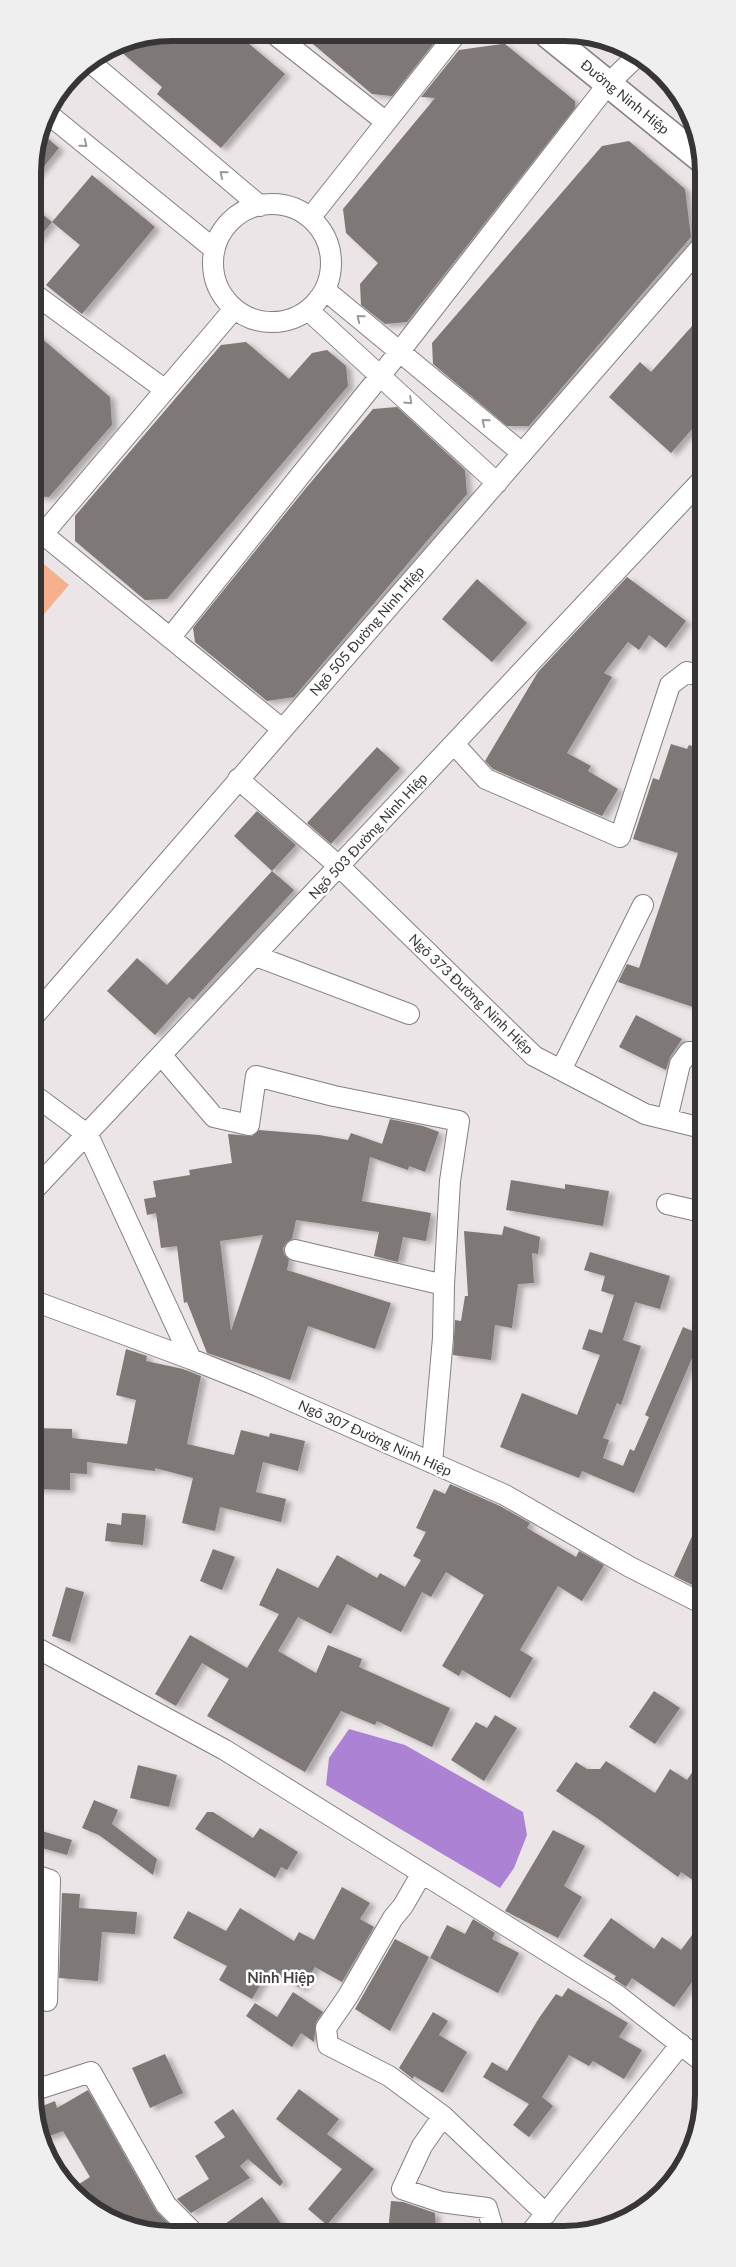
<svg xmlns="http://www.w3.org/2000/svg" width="736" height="2267" font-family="Lato,sans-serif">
<defs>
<filter id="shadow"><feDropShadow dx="5.5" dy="3" stdDeviation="2.5" flood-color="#0004"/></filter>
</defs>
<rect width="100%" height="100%" fill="#ece5e7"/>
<path fill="#f7b08e" d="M33 555 69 585 33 627Z"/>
<path fill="#ac82d5" d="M349 1729 405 1745 523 1812 527 1835 514 1868 500 1888 326 1785 329 1758Z"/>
<path fill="#7e7877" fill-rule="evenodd" filter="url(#shadow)" d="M172 32 236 33 285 74 221 148 157 94 162 87 120 51 129 41Z
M300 33 424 34H441L392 96 372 94Z
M502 44H505L575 101V108L407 322 385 324 361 305 360 284 378 263 346 233 343 209 435 98 421 97 459 50Z
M40 132 59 148 33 180V163Z
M629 141 685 189 691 237 529 426H507L433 364 432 343 602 146Z
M92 175 155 227 82 314 46 285 80 245 52 222Z
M33 207 52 222 33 245Z
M701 316V419L671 453 609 397 640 362 651 372Z
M33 331 110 397 112 425 49 497 33 496Z
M246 342 289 379 312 353 327 350 346 366 348 386 167 599 145 600 75 541V516L221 345Z
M397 407 465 470 467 494 294 697 267 701 195 642 193 628 306 488 373 409Z
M627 577 686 621 666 648 649 635 639 650 628 642 604 673 612 677 567 753 591 766 588 771 618 789 602 816 493 769 485 761 538 672Z
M477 579 527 623 492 662 442 619Z
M671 744 687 749 689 745 702 749V1010L618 982 627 964 639 968 678 853 633 839 653 778 659 780Z
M377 747 400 768 331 844 307 823Z
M257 811 296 845 272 871 234 836Z
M272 871 294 890 193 1000 189 997 155 1035 107 991 137 958 167 985Z
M636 1015 682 1039 670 1057 666 1070 619 1047Z
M390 1119 423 1126 439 1132 425 1172 409 1166 408 1170 370 1157 362 1201 431 1213 426 1241 403 1237 398 1262 374 1256 379 1232 296 1220 292 1239 287 1242 283 1248 284 1254 289 1260 287 1270 391 1303 375 1349 308 1326 290 1380 207 1353 187 1302 184 1303 177 1246 161 1248 156 1213 147 1215 144 1199 156 1197 153 1181 190 1175 189 1170 232 1163 228 1134 252 1136 259 1130 319 1135 348 1140 351 1133 382 1144ZM263 1235 231 1331 220 1241Z
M511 1180 565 1189V1184L609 1191 603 1226 506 1210Z
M504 1226 540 1237 538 1254 532 1253 534 1283 518 1284 512 1328 495 1325 491 1360 453 1355 455 1320 461 1321 465 1296H468L464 1231 502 1235Z
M590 1252 670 1276 660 1309 635 1302 623 1340 641 1346 621 1405 617 1403 603 1438 609 1440 603 1458 623 1466 630 1449 634 1451 649 1417 645 1415 683 1327 702 1335 634 1493 582 1471 579 1478 500 1447 522 1393 577 1415 600 1355 582 1349 589 1329 602 1333 614 1295 601 1291 605 1276 584 1270Z
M126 1349 147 1356 146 1361 183 1369 201 1376 187 1444 234 1455 241 1430 269 1437 270 1433 305 1441 298 1471 263 1462 256 1492 286 1499 281 1522 220 1507 215 1531 182 1523 193 1478 155 1468V1471L87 1462V1474L70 1473V1490L34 1489V1428L72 1429V1438L127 1444 136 1400 116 1395Z
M450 1484 500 1506 530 1523 527 1528 576 1557 579 1551 604 1565 582 1601 558 1586 520 1650 533 1658 510 1698 462 1670 459 1676 442 1666 484 1595 446 1572 431 1597 422 1592 401 1632 347 1604 331 1634 298 1617 278 1651 316 1673 328 1645 362 1659 359 1667 450 1708 432 1747 377 1721 375 1725 341 1711 305 1772 207 1716 229 1679 202 1663 176 1706 155 1694 190 1635 247 1668 279 1614 259 1605 277 1568 318 1588 337 1555 377 1578 380 1573 405 1587 421 1560 413 1556 426 1532 416 1528 434 1489 445 1494Z
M703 1512V1590L674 1576Z
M122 1513 146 1515 143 1545 105 1541 107 1523 121 1525Z
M213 1549 235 1557 222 1590 200 1581Z
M66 1587 84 1592 70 1642 52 1636Z
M654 1691 680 1708 655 1744 629 1727Z
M495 1715 517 1728 484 1781 451 1760 476 1722 487 1728Z
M703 1756V1887L681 1872 678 1877 597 1818 556 1791 576 1762 587 1769H600L606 1761 655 1793 670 1769 687 1780Z
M138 1765 177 1775 169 1807 130 1798Z
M94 1800 118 1810 112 1824 157 1859 153 1875 99 1835 82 1828Z
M207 1812H213L253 1838 260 1828 298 1852 287 1870 281 1867 275 1878 195 1829Z
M35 1829 72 1840 67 1855 35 1846Z
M553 1830 585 1846 564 1886 582 1897 558 1938 505 1911Z
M342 1887 370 1903 360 1919 374 1927 342 1982 315 1967 302 1989 269 1970 252 1999 219 1980 227 1966 173 1938 188 1911 226 1931 240 1908 294 1941 299 1932 314 1940Z
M62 1893 80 1894 79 1908 137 1912 135 1934 102 1932 98 1981 59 1978Z
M611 1918 654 1949 662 1937 681 1950 703 1920V1967L674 2007 632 1978 626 1987 614 1979 616 1976 583 1956Z
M473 1919 495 1933 492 1939 519 1953 498 1993 430 1958 447 1925 465 1934Z
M395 1939 429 1957 390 2031 355 2009Z
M568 1988 628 2023 619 2037 642 2050 624 2079 593 2061 589 2066 569 2055 542 2097 553 2106 529 2137 513 2125 529 2104 483 2077 492 2062 507 2071 539 2018 556 1994 562 1997Z
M293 1992 323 2012 316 2022 314 2042 301 2033 292 2047 246 2016 255 2003 277 2017Z
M433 2012 448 2021 439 2035 467 2052 443 2093 414 2076 413 2079 399 2068Z
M165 2054 183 2093 150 2108 132 2068Z
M299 2089 339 2119 327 2134 374 2169 327 2225 308 2209 342 2169 276 2119Z
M88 2090 156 2211 170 2225 159 2232H145L90 2202 79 2184 90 2177 63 2131 44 2138 35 2122V2109L55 2101 57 2108Z
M233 2109 283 2182 280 2186 248 2159 240 2166 250 2178 191 2213 177 2199 209 2179 195 2156 225 2137 214 2122Z
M262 2197 287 2232H214Z
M391 2201 403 2202 435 2213 436 2232H388Z"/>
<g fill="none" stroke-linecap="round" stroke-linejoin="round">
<g stroke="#857f81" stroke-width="22">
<path id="minor" d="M273 33 386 122
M90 62 260 206
M47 113 214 249
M213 263a59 59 0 1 1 118 0a59 59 0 1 1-118 0Z
M310 218 456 34
M325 290 522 453
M33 293 164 389
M308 310 497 483
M33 526 282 729
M43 534 234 309
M170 638 400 351 608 84 635 58
M455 745 486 779 620 837 670 685 687 672 702 677
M238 779 340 867 534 1056 645 1114 702 1128
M256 956 409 1014
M34 1016 701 247
M162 1056 214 1117 249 1125 256 1076 334 1096 459 1121 450 1181 444 1285
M561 1070 643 905
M34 1095 88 1135 191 1359
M667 1119 680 1064 689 1052H702
M34 1190 701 481
M667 1204 702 1212
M295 1250 444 1285 443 1338 432 1463
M34 1301 191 1359 258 1386 505 1495 630 1567 703 1604
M35 1647 225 1750 617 1995 703 2062
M422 1873 403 1906 393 1918 348 1996 326 2028 328 2045 389 2076 443 2116 422 2146 402 2189 441 2202 487 2208 494 2232
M35 1875 50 1880 47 2001
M35 2090 91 2072 166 2205 193 2232
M443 2116 546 2214
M531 2232 681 2044"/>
</g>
<g stroke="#857f81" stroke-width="29">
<path id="major" d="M548 35 701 159"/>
</g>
<use href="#minor" stroke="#fff" stroke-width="20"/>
<use href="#major" stroke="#fff" stroke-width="26"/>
</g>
<defs><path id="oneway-chevron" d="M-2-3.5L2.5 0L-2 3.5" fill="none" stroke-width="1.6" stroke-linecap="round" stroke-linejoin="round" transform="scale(1.25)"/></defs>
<g stroke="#9c9a9a">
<use href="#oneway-chevron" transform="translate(84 144) rotate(39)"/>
<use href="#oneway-chevron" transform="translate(223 174) rotate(-140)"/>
<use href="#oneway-chevron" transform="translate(360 318) rotate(-141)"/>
<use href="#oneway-chevron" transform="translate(409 401) rotate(43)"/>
<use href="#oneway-chevron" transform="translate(485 422) rotate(-140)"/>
</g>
<g text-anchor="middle" stroke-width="5" stroke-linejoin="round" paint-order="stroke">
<g font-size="14" fill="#383536" stroke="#fff">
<text transform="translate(625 97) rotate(39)" y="5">Đường Ninh Hiệp</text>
<text transform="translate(367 631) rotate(-49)" y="5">Ngõ 505 Đường Ninh Hiệp</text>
<text transform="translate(368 836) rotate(-47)" y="5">Ngõ 503 Đường Ninh Hiệp</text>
<text transform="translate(471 994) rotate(44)" y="5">Ngõ 373 Đường Ninh Hiệp</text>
<text transform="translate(375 1438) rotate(24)" y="5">Ngõ 307 Đường Ninh Hiệp</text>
</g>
<g font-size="15" font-weight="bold" fill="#443f41" stroke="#fff">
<text x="281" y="1983">Ninh Hiệp</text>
</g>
</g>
<path d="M0 0H736V2267H0ZM172 41H564A131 131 0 0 1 695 172V2095A131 131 0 0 1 564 2226H172A131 131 0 0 1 41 2095V172A131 131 0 0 1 172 41Z" fill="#efefef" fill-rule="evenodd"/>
<path fill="none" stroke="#383536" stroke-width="6" d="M172 41H564A131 131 0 0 1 695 172V2095A131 131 0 0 1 564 2226H172A131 131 0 0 1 41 2095V172A131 131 0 0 1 172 41Z"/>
</svg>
